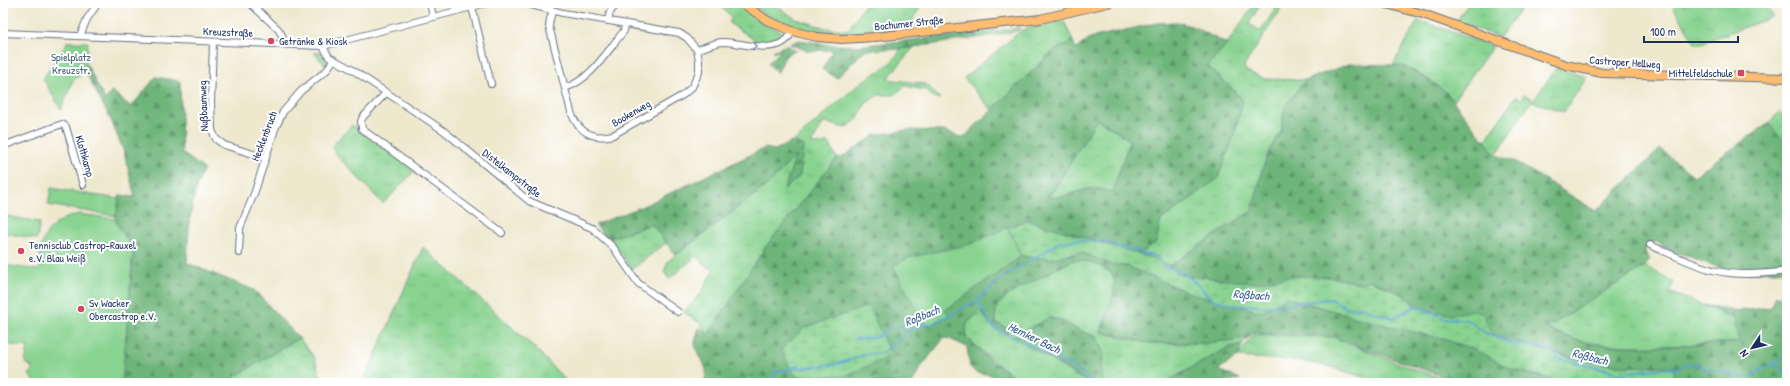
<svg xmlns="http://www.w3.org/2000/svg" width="1790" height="386" font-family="'Patrick Hand',sans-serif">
<defs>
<pattern id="grass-tufts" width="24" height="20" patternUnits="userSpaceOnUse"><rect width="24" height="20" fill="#88d390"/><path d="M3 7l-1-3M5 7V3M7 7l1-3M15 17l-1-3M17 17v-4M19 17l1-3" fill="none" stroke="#75b57f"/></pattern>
<pattern id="forest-firs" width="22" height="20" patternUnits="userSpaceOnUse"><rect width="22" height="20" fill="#6eb57a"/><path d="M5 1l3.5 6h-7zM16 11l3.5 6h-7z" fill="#5a9467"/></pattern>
<pattern id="wetland-marsh" width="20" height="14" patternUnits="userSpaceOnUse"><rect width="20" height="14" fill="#88d390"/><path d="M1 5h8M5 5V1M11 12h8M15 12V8" fill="none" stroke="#75b57f"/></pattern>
<pattern id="garden-dots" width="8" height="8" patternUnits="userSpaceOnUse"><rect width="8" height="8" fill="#88d390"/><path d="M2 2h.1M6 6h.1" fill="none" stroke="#75b57f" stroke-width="1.8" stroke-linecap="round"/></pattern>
</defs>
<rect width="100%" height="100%" fill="#fff"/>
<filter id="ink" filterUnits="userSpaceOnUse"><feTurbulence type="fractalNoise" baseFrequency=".025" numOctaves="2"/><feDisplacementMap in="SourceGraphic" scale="8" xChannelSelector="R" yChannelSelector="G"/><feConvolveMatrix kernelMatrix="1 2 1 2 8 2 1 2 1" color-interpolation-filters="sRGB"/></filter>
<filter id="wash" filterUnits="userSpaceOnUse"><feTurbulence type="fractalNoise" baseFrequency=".012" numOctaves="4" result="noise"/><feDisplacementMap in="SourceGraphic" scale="16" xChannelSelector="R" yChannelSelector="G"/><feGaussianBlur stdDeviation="0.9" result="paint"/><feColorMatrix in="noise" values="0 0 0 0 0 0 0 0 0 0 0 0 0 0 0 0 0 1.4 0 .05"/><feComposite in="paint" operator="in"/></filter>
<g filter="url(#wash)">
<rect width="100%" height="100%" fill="#eee8cd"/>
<path fill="url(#grass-tufts)" stroke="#528177" d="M716 3H736L758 19 780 31 781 37 769 43 754 44 755 40 729 23 732 17Z
M748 3H772L796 19 826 28 848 30 866 3H923L908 27 904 29C842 35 802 41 748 3Z
M1255 3H1261L1249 24 1261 31 1277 6 1273 3H1285L1244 66 1246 71 1265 79 1306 80 1285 106 1281 132 1270 149 1262 171 1253 210 1169 266 1155 259 1139 255 1156 242 1161 220 1217 179 1223 165 1235 132 1243 100 1207 65 1227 44Z
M1469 3H1525L1500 37 1456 22Z
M1671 3H1766L1773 17 1696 45Z
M1418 20 1493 46 1453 101C1439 83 1414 69 1393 65Z
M1064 21 1073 41 1052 52 992 110 964 78 1022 30Z
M629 27 634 28 636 30 666 35V37L627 31Z
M1020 28 1018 31 976 38V33Z
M914 47 887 79 926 84 940 99 933 97 925 90 905 86 894 95H878L865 104 858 119 845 128 824 122 811 144 829 143 837 158 767 245 708 335 701 324 684 312 702 292 713 270 710 266 708 268 696 256 669 279 664 272 668 261 770 183 797 154 784 190 803 147 794 141C816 123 835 104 857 86 874 71 888 71 901 49Z
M321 52 326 59V66L314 53Z
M1556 68 1587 77 1564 112 1531 101 1496 155 1485 141 1516 96 1521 99 1524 94 1534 100Z
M1097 119 1130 140 1112 193C1085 180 1071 201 1047 197L1053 191Z
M352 125 414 171 383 204 334 152 333 145Z
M652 224 666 243 631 270 623 256 608 239Z
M423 247 536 349 568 383H363Z
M1073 260C1083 260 1094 262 1103 268 1105 269 1109 271 1111 273 1122 284 1104 318 1101 332L1149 343H1206L1248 338 1243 343 1224 350 1164 383H1104L1101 374 1102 347 1094 335 1085 333 1060 320 1049 318 1014 337 1088 383H1026L999 366 966 337V324L980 311 993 328 1007 334 1009 330 996 322 995 316 997 305 1011 293Z
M1645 266 1674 282 1669 292 1734 318 1739 342C1689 344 1629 351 1580 341 1569 338 1557 332 1546 328Z
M1254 334 1333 337 1405 366 1440 378 1441 380 1440 383H1383L1331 367 1300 361 1237 357Z
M299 338 314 357 322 380 317 383H224Z"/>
<path fill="url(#forest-firs)" stroke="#44726c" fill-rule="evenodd" d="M1177 22 1194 27 1227 44 1207 66 1243 100 1235 132 1223 165 1217 179 1161 220 1156 242 1139 255 1092 239 1027 220 971 244 908 258 945 310 1021 256 1048 259 1080 252 1111 264 1127 266 1192 294 1262 312 1286 297 1369 321 1447 340 1474 349 1511 369 1567 383H1446L1441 376 1333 337 1271 335 1254 332 1248 338 1206 343H1149L1101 332C1105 319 1121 283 1111 273 1109 271 1105 269 1103 268 1094 262 1083 260 1073 260L1011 293 997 305 995 316 996 322 1009 331 1007 334 994 328 980 311 966 324V337L992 362 1026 383H1005L989 374 976 373 970 367 967 347 950 339 944 338 921 367 912 383H748L753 375 730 383H702C714 370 697 357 695 344 695 339 698 332 699 327L708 335 767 245 837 158H841L875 135 907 130 944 131 963 138 1052 52 1073 41 1076 49 1090 38 1157 23ZM1097 119 1130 140 1112 193C1084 180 1072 201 1047 197L1053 191Z
M976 33V38L901 49 865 50 837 78 822 69 833 50 808 51 790 44 799 40 831 45 857 46Z
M787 45 796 51C782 53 784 62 777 73L768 63 781 51H773Z
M1349 64 1393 65 1407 67 1445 91 1496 155 1516 162 1596 211 1660 149 1694 176 1768 123 1787 145V270L1749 273 1746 270 1721 268 1706 263 1666 248 1658 242H1651L1645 249 1646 254 1650 259 1645 266 1546 328C1557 333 1569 338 1580 341 1632 352 1687 344 1739 342L1734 318 1704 305 1739 311 1772 307 1774 297 1787 295V383H1673L1675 366 1649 367 1604 364 1550 352 1491 334 1471 310 1452 315 1424 309 1416 306 1402 294 1371 280 1360 283 1328 277 1291 276 1255 283 1180 275 1169 266 1253 210 1262 171 1270 149 1281 132 1285 106 1306 80Z
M87 65 105 100 112 91 131 107 156 77 180 81 182 153 204 169C189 199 189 230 187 263L254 290 299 338 224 383H122L133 257 125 236 121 231 115 219 120 195 135 197 124 152 110 118 86 73Z
M794 141 803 146 800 176 784 190 796 155 770 183 675 255 652 224 608 239 595 225 641 207 765 148 775 150Z
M1049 318 1060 320 1085 333 1094 335 1099 341 1103 353 1101 374 1104 383H1088L1058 363 1013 337Z
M1243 343 1237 357 1218 370 1240 379 1212 383H1164L1224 350Z"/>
<path fill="url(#wetland-marsh)" stroke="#528177" d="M1027 220 1155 259 1169 266 1180 275 1255 283 1291 276 1328 277 1360 283 1370 280 1402 294 1416 306 1424 309 1452 315 1471 310 1483 314 1492 334C1528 345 1566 359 1604 364 1628 367 1652 367 1675 366L1673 383H1567L1511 369 1474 349 1447 340 1369 321 1286 297 1262 312 1192 294 1127 266 1111 264 1080 252 1048 259 1021 256 1008 227Z
M869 306 891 356 845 376H795L781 350 804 328Z
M754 375 748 383H730Z"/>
<path fill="#88d390" stroke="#528177" d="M66 42H88L85 72 73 80 61 110 43 78 67 43Z
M51 188 119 199 116 216 48 205Z
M79 214 115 219C120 231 129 240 133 252L122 383H36L29 375 32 370 31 366 25 363 28 347 3 344V265L38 270 40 268C41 261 39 253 41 247 46 228 61 218 79 214Z
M6 216 40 222 37 239 3 233Z
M1008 227 1021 256 945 310 949 315 932 324H925L893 266 908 258 971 244Z"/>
<path fill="url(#garden-dots)" stroke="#528177" d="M1780 112 1787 121V145L1768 123Z"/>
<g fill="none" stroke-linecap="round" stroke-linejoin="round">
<path stroke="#58a1cf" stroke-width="2" d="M976 302C985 310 986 320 994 328L1073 367 1093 383
M855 339 877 337 894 326C902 328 910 324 919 326
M1771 365 1779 366 1787 376
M792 369 799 364
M770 383 776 371 837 364 868 354 882 353 899 340 907 331 927 324H932L949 315 954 314 969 304 975 303 989 289 1005 276 1060 242 1079 240 1110 242 1117 247 1136 250 1143 254 1160 257 1162 266 1180 271 1187 275 1212 299 1238 306 1254 305 1262 307 1331 299 1346 307 1353 309 1364 307C1374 315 1382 313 1393 318L1416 306 1444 318 1467 320 1486 333 1503 340 1514 344 1550 349 1557 358 1620 373 1669 368 1677 369 1685 364 1700 365 1706 370 1724 371 1737 376 1749 377 1787 355"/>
</g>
</g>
<g filter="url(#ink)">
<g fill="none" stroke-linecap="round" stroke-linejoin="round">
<g stroke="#657085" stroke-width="8">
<path id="minor" d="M250 3 278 29 282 35 283 44
M430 3 433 16
M523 3 563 13 679 33 687 38 697 50 699 60V72L692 87 683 95 613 135C593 140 578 132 571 112L549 26 550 19 553 10
M472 7 491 84
M608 21 610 12 618 3
M3 33 323 46 487 3
M80 36 87 19 98 3
M213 42 211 102 212 130 216 139 224 145 266 158
M323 46 329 57 351 69 444 131 529 201 592 228 613 247 638 283 678 312
M697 50C706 47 714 42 724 42 742 42 782 58 792 31
M565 88C591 80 607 51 624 31L625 24
M386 93 363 117 361 121 362 129 502 233
M3 146 62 124 66 127 83 185
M1650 245C1669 253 1693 265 1713 270 1734 276 1765 274 1787 271
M239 253 240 228 254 194 275 129 283 112 301 91 327 70 333 60"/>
</g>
<g stroke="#657085" stroke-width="10">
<path id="major" d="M742 3 768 21 792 31 817 37 842 39 875 37 1040 19 1108 3
M1383 3 1423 14 1566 65 1602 73 1787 78"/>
</g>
<use href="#minor" stroke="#fff" stroke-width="6"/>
<use href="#major" stroke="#fdbc70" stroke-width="8"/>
</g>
<defs><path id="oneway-chevron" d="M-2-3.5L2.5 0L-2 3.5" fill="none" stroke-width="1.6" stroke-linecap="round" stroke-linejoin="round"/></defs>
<use stroke="#8d97ae" href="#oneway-chevron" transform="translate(754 46) rotate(5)"/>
</g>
<g fill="#d1495b" stroke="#fff" stroke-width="1.5">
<circle cx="271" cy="41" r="4"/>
<rect x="1737" y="69" width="8" height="8" rx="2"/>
<circle cx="21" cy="251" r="4"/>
<circle cx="81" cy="309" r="4"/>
</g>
<g text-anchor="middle" stroke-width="4" stroke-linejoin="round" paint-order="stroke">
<g font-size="11" fill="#1b2f5e" stroke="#fff">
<text transform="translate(909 23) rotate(-6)" y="4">Bochumer Straße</text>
<text transform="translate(228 32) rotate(2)" y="4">Kreuzstraße</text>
<text transform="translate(1625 62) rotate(4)" y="4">Castroper Hellweg</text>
<text transform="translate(203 106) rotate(-92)" y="4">Nußbaumweg</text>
<text transform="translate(631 113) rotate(-30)" y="4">Bookenweg</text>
<text transform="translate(264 136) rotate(-69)" y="4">Hecklenbruch</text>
<text transform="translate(85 156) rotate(74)" y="4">Klothkamp</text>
<text transform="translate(512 173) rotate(38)" y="4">Distelkampstraße</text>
</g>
<g font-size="11" fill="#1b2f5e" stroke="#fff" text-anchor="start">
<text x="279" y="45">Getränke &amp; Kiosk</text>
<text x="1733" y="77" text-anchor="end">Mittelfeldschule</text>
<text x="29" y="249">Tennisclub Castrop-Rauxel<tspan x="29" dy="13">e.V. Blau Weiß</tspan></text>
<text x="89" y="307">Sv Wacker<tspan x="89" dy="13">Obercastrop e.V.</tspan></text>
</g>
<g font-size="11" fill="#3c606d" stroke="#fff">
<text x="71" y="61">Spielplatz<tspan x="71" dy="13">Kreuzstr.</tspan></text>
</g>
<g font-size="12" font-style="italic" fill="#335d8b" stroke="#fff">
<text transform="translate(1251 295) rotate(4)" y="4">Roßbach</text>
<text transform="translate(922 316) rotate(-22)" y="4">Roßbach</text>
<text transform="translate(1034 338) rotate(26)" y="4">Hemker Bach</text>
<text transform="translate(1590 357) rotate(14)" y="4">Roßbach</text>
</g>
</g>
<rect width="1790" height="386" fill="none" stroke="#fff" stroke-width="16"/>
<g transform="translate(1752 348) rotate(235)" stroke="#ffffff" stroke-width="3" paint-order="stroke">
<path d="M0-3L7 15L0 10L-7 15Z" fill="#1b2f5e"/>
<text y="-6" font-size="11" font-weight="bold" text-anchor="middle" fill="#1b2f5e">N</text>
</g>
<path d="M1644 36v6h94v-6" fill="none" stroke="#1b2f5e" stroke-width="2"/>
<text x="1650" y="36" font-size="12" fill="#1b2f5e" stroke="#ffffff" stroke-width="3" paint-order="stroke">100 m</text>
</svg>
